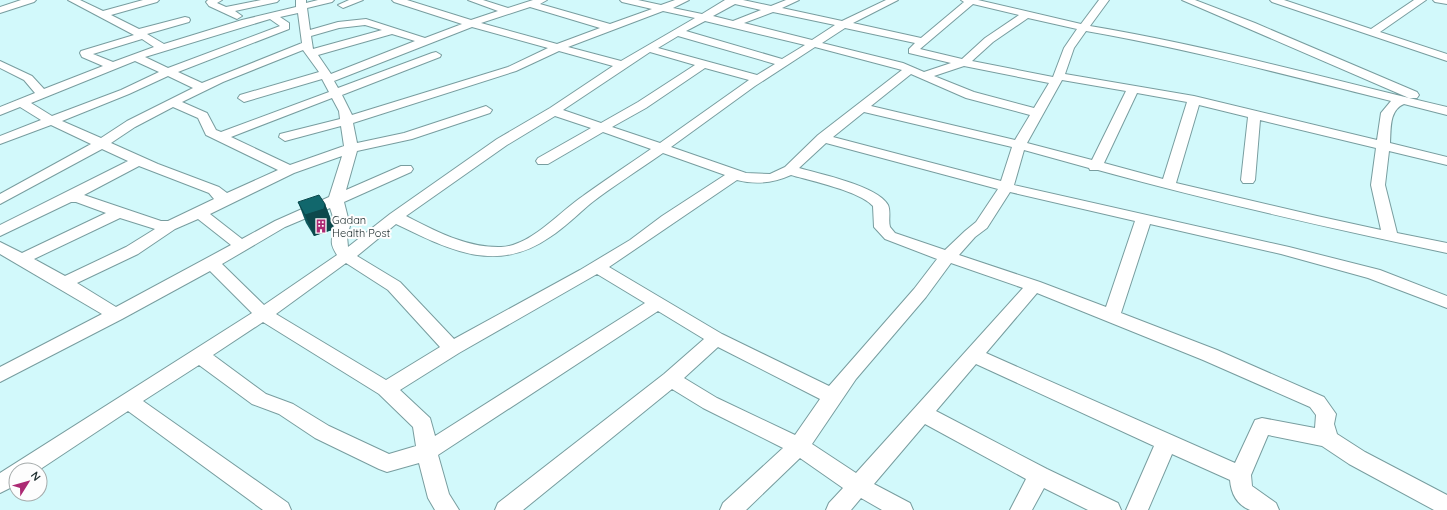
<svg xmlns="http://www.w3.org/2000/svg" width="1447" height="510" font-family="Quicksand,sans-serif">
<rect width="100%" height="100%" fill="#d2f9fb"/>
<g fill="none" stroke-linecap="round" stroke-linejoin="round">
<g stroke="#789d9f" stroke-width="2">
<path id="minor" d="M21 0H36L34 2 0 13V7Z
M68 0H80L103 11 143 0H159L157 2 111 15 139 29 185 17 189 18 190 20 189 22 147 34 164 44 242 20 296 7V0H306V3L318 0H334L332 2 307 8 310 30 338 22 366 19 425 38 462 24 394 2 392 0H407L471 20 498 11 468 0H483L508 8 533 0H547L540 4 610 24 652 9 622 2 620 0H638L661 5 675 0H689L673 8 702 14 725 0H743L771 6 786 0H799L782 8 842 21 886 0H898L853 23 921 38 964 2 961 0H978L1081 24 1099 0H1109L1090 26C1210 46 1329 79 1447 107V115L1404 104C1389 110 1391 129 1390 143L1447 157V165L1389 151 1385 185 1397 233 1447 243V253C1330 228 1214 202 1098 170H1090L1089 168 1024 150 1014 185 1289 247 1380 270 1447 296V308L1368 278 1281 254 1150 224 1121 313 1217 350 1324 397 1336 414 1334 424 1337 434 1365 452 1447 495V510H1434L1349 464 1322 446 1268 435 1251 475 1252 486 1276 503 1279 510C1271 510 1258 510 1250 510 1237 505 1231 493 1230 480L1172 454 1148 510H1126L1154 446 976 364 936 411 1047 469 1118 503 1121 510H1088L1044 488 1032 510H1010L1026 479 925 424 874 484 910 503 913 510H882L861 498 851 510H826L829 503 843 488 800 458 746 510H720L723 503 783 448 703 408 672 389 523 510H495L498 503 664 374 704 339 658 311 438 455 449 494 459 510H435L428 498 419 463 387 472 379 469 315 438 279 414 252 404 199 365 143 401 288 503 291 510H263L128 411 39 470H16V485L0 493V473L252 313 210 271 122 319 0 382V367L102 314 0 254V242L22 253 106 213 76 202H71L0 236V225L128 161 102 149 0 204V194L91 144 51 125 0 144V136L41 120 20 107 0 115V107L35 93 24 80 0 68V61L32 76 44 89 103 66 82 57 80 53 81 51 134 35ZM735 4 761 10 733 21 713 16ZM973 4 1019 15 985 38 962 59 920 49ZM530 7 600 28 557 44 481 23ZM663 11 695 18 621 61 568 47ZM773 12 835 25 812 40 744 23ZM298 13 302 43 202 83 178 72 289 29V23L280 17ZM1028 18 1077 29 1064 48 1053 77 972 61 993 42ZM270 19 280 26 168 68 145 57ZM705 21 805 45 782 59 686 31ZM365 25 382 30 313 49 311 36 339 28ZM472 27 548 48 508 67 352 115 342 95 440 57 441 55 436 52 432 53 338 88 334 81ZM845 28 915 43 909 49V53L951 63 924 72 903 63 822 43ZM1086 31C1189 49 1290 76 1391 101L1381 113 1377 140 1194 96 1065 74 1074 48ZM392 34 415 41 331 74 318 55ZM678 36 775 64 757 75 658 48ZM142 39 154 47 113 62 93 54ZM815 47 902 70 818 135 785 167 770 174 746 173 671 147 755 86ZM303 50 319 72 240 95 238 98 244 102 322 79 329 92 221 132 216 130 207 113 182 102 223 82ZM559 51 613 66 550 108 497 139 390 214 348 247 347 236 350 226 344 202 411 172 413 169 411 166H401L346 190 357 151 412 139 490 113 492 110 486 106 404 133 357 143 353 123 516 71ZM650 52 695 65 638 102 601 123 563 110ZM135 61 159 72 121 90 52 116 31 103ZM964 66 1049 83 1034 108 974 92 934 76ZM705 68 749 80 660 143 612 127 646 108ZM911 74 966 98 1030 115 1015 140 871 106ZM168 76 193 88 127 121 101 138 62 121 129 94ZM1062 80 1126 91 1092 160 1027 143ZM1137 93 1187 102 1163 179 1104 163ZM332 98 339 111 340 119 280 134 279 137 285 141 341 126 344 146 290 165 231 137ZM1199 105 1248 117 1241 180 1243 183H1253L1255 180 1260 120 1376 148 1371 185 1381 230 1317 216 1176 183ZM173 107 198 118 206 135 278 170 227 193 219 187 158 164 111 143 135 127ZM864 112 1012 147 1001 181 833 137ZM555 116 591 128 538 158 536 161 538 164H548L603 132 651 149C628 165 605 180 583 196 559 212 531 246 501 247 466 248 436 231 406 216L507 145ZM826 143 998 189 976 222 965 231 945 250 895 233 890 227C888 220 891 212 888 205 878 186 820 174 799 168ZM663 153 725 175 662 216 630 240 580 270 454 339 400 282 357 256 396 224C448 249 496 275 550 237 564 228 577 215 590 204 613 186 639 170 663 153ZM342 156 329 197 275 221 242 239 210 214 294 173ZM139 166 209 193 214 199 168 221H161L84 195ZM791 175C812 181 859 191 873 206L874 227 885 239 937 259 914 289 829 386 722 334 609 267 737 180C756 185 773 183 791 175ZM1010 192 1135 221 1106 307 1040 282 959 255 975 237 987 228ZM330 208C332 214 335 221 334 227 332 241 329 242 337 255L264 305 222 264 285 227ZM120 218 155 229 126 247 65 276 34 259ZM198 219 231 245 116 307 77 283 138 254 175 229ZM346 263 388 290 440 347 386 380 276 314ZM951 263 1023 288 856 473 812 444 856 379 926 297ZM597 274 645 303 435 436 430 418 400 390 459 353ZM1037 293 1203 360 1310 407 1316 415 1315 428 1262 418 1255 420 1235 463 986 353ZM263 322 379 394 413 427 416 446 389 454 329 426 293 404 266 394 213 355ZM718 347 820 399 795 435 717 398 684 378Z
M208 0H222L217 3 226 7 261 0H279L277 2 235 11 242 16 237 19 209 6 206 2Z
M349 0H363L343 8 338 5Z
M1182 0H1195L1255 23 1417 92 1419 95 1417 98H1409Z
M1270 0H1284L1371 29 1414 0H1426L1380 32 1447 54V61L1272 2Z
M1433 0H1447V4L1435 2Z"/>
</g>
<use href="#minor" fill="#fff" fill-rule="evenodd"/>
</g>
<path fill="#0f595d" d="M298 202 325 204 333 225 332 230 314 236 306 223Z"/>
<path fill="#0c484c" d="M325 204 333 225 332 230 314 236 305 215Z"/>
<path fill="#11676c" stroke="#0c484c" d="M319 195 325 204 324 209 305 215 298 202Z"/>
<defs>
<g id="building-bare" transform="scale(1.08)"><path d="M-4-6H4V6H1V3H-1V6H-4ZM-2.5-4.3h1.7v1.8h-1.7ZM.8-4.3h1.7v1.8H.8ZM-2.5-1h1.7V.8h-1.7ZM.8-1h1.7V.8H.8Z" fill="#ac2973" stroke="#fdfdfd" stroke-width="2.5" paint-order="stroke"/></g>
</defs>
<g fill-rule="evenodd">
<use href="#building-bare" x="321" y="226"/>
</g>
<g text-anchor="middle" stroke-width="4" stroke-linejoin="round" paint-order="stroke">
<g font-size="11" fill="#213031" stroke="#fdfdfd" text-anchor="start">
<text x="332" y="224">Gadan<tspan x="332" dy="13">Health Post</tspan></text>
</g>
</g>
<g transform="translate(28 482) rotate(53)"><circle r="19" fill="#fdfdfd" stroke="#a5abab"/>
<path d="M0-3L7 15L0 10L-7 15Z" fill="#ac2973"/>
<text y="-6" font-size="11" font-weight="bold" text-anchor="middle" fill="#213031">N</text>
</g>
</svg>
